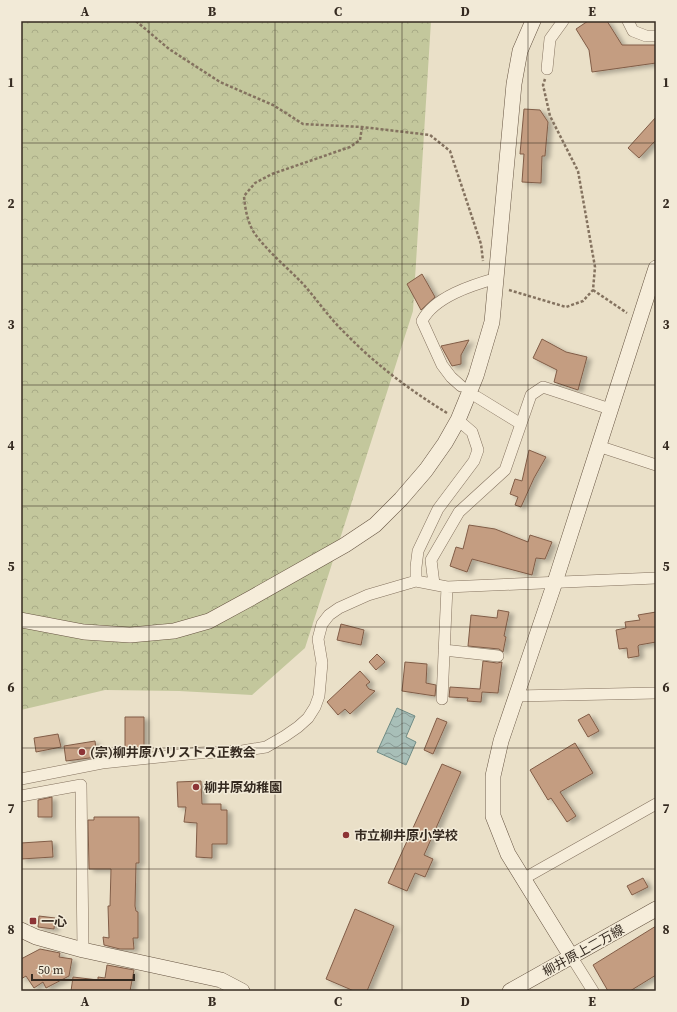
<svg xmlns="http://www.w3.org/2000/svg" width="677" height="1012" font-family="'Source Serif 4','Noto Sans JP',serif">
<defs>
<pattern id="forest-crowns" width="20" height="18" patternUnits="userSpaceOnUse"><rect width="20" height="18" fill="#c3c79c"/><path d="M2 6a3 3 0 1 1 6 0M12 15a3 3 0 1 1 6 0" fill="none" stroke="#a8ab86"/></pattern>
<pattern id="water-waves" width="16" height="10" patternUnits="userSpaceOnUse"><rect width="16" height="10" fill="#a8bfb8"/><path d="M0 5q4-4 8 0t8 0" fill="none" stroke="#8a9b95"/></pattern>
<filter id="shadow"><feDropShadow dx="4.5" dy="2.5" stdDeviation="2" flood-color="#0004"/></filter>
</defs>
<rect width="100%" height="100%" fill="#eae0c8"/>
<path fill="url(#forest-crowns)" d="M21 21H431L413 311 305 648 252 695 179 691 105 690 21 710Z"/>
<path fill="url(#water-waves)" stroke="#708c85" d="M397 708 415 716 406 737 416 742 406 765 377 752Z"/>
<path fill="#c49d81" stroke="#815d47" filter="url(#shadow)" d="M588 21H607L622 45H656V63L592 72 589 50 576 29Z
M524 109 540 110 548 122 545 156H542L541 183 522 182 524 154H520Z
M656 117V140L639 158 628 148Z
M422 274 435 297 421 310 407 284Z
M542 339 566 352 587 357 578 390 554 382 557 370 533 358Z
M469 340 461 355V364L452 366 441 346Z
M529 450 546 457 534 478 521 507 515 505 518 497 510 494 515 479 522 481Z
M469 525 495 529 528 542 530 535 552 542 545 559 536 558 532 575 472 559 467 572 450 566 456 547 463 549Z
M498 610 509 612 504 636 506 637 503 652 499 649 468 646 471 615 497 618Z
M656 612V642L639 645 638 646 639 656 628 658 627 648 619 649 616 630 626 628 625 622 640 620 638 615Z
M341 624 364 630 361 645 337 640Z
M377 654 385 662 376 670 369 662Z
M483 661 497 663 502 662 498 693 482 692 481 702 467 701 468 698 449 697 450 687 480 689Z
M405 662 427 664 426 683 436 685 435 696 402 691Z
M360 671 370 682 366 685 369 689 375 691 350 714 345 709 338 715 327 702Z
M589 714 599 731 588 737 578 720Z
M125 717H144V748H125Z
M437 718 447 722 433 754 424 750Z
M58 734 61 747 36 752 34 738Z
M95 741 97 757 66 761 64 746Z
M575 743 593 773 560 792 576 816 567 822 551 798 548 800 530 770Z
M442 764 461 772 424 855 433 859 425 877 415 873 407 891 388 883Z
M201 781 202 804H221V810H227V844H212V858L196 857 197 823 184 822 186 807H178L177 782Z
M52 797V817H38V800Z
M94 817H139V863H136L135 906 136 911 138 912V938H133L134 949H120L104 945 103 937 109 938 108 906H110L111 869H89L88 820H94Z
M52 841 53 857 21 859V843Z
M643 878 648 887 632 895 627 886Z
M355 909 394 926 367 991H354L326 979Z
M39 916 55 918 54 929 38 927Z
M656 926V975L630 991H608L593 965Z
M40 949 60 953 59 957 72 959 69 976 46 988 43 982 34 988 26 976 21 979V959Z
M107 965 134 970 130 991H71L73 977 98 980V977L105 978Z"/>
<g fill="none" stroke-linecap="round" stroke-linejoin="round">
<g stroke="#84725f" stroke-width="12">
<path id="street" d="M628 21 633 31 646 36H656
M547 69 550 39 563 21
M461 386 451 377 442 365 422 321C434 297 472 285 497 278
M477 397 521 424
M598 446 656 465
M416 581V567L418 551 438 509 474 461 478 450 472 432 458 420
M434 584 431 560 459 512 505 470 531 395 543 387 610 409
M444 650 498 656
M516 696 656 693
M442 699 447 587
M21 779 102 763 198 753 242 751 266 747 285 736 298 727 308 718 315 707 319 696 322 663 318 639 322 624 329 615 339 608 368 595 416 581 447 587 656 578
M21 796 81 785 83 950
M523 879 656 804
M571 956 593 991"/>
</g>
<g stroke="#665442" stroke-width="16">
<path id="secondary" d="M21 620 84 632 130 635 174 631 209 621 253 597 345 545 375 525 401 499 426 470 445 443 458 420 476 376 492 322 514 84 520 51 533 21
M21 930 36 937 83 950 221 980 242 991
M571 956 508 854 493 816V776L501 741 555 582 656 268
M510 991 656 909"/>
</g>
<path stroke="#84725f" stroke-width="2.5" stroke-dasharray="3 2" stroke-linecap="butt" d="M136 21 169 49 220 82 273 105 303 124 362 127 430 135 450 151 481 244 483 261
M362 127 360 140 350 147 272 174 255 183 244 196C245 209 248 224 255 234 269 253 288 268 304 285 318 301 330 319 346 334 375 364 411 391 447 413
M509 290 566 307 583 301 593 290 595 267 578 171 550 116 543 85 545 79
M593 290 627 313"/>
<use href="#street" stroke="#f6edda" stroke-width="11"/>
<use href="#secondary" stroke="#f6edda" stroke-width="15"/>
</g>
<path fill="none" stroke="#362b21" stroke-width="1" stroke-opacity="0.55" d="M149 21V991M275 21V991M402 21V991M528 21V991M21 143H656M21 264H656M21 385H656M21 506H656M21 627H656M21 748H656M21 869H656"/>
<g fill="#8d3436" stroke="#f2ead7" stroke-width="1.5">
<circle cx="82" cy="752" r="4"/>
<circle cx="196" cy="787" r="4"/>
<circle cx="346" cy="835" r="4"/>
<rect x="29" y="917" width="8" height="8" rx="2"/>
</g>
<g text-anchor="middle" stroke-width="3" stroke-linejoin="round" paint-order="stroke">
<g font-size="13" font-weight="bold" fill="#362b21" stroke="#f2ead7" text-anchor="start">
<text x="90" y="757">(宗)柳井原ハリストス正教会</text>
<text x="204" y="792">柳井原幼稚園</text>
<text x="354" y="840">市立柳井原小学校</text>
<text x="41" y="926">一心</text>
</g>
<g font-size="13" fill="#362b21" stroke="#f2ead7">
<text transform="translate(583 950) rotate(-29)" y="5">柳井原上二万線</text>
</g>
</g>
<rect width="677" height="1012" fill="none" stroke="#f2ead7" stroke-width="44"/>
<path d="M32 974v6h102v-6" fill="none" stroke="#362b21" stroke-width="2"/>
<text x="38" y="974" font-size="12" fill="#362b21" stroke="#f2ead7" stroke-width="3" paint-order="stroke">50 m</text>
<rect x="22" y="22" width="633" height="968" fill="none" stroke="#362b21" stroke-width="1.5"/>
<g font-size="13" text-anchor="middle" font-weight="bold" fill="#362b21">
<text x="85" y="16">A</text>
<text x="212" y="16">B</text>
<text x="338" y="16">C</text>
<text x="465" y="16">D</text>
<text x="592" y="16">E</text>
<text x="11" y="87">1</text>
<text x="666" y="87">1</text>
<text x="11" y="208">2</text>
<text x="666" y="208">2</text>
<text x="11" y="329">3</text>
<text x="666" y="329">3</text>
<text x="11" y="450">4</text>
<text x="666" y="450">4</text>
<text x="11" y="571">5</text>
<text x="666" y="571">5</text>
<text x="11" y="692">6</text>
<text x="666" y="692">6</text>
<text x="11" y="813">7</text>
<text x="666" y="813">7</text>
<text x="11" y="934">8</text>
<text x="666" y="934">8</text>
<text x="85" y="1006">A</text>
<text x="212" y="1006">B</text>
<text x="338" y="1006">C</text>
<text x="465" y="1006">D</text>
<text x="592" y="1006">E</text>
</g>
</svg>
